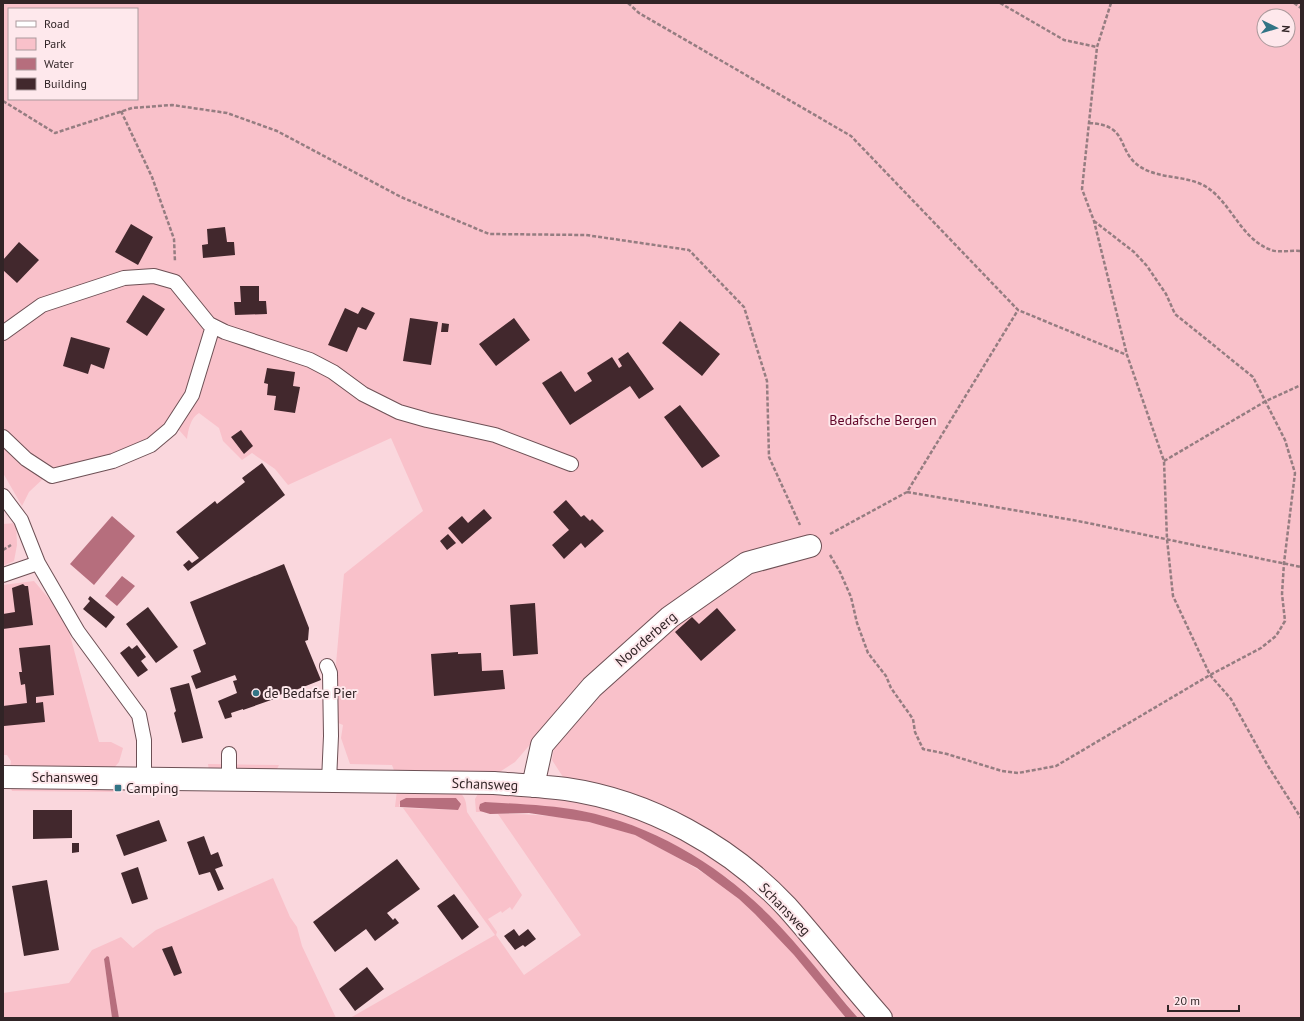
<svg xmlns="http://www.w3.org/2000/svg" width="1304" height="1021" font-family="'PT Sans',sans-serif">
<rect width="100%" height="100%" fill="#fad7dd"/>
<path fill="#f9c1ca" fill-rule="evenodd" d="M3 3H1301V1018H892L761 869 563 777 552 760 554 747 534 740 515 762 498 773H395L392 765 350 764 341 738 343 725 331 720 344 574 423 511 391 438 288 485 275 469 252 453 242 460 223 441 219 428 199 413C191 417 188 430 187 439L179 430 178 420 141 447 60 468 45 469 3 432ZM9 9H137V99H9ZM1264 16H1288V40H1264Z
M3 441 46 476 29 492 22 506 3 473Z
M16 523 17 545 14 561 3 566V524Z
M34 581 51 601 68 628 99 742H111L123 748 119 762 113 769H10L11 761 7 755H3V585Z
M208 764 279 765 276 771H209Z
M10 786 117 787V792L12 791Z
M397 790 458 791C466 797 466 802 467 812L522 895 512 910 510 907 502 913 501 911 488 919 497 932 496 935 524 975 581 935 498 814C543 813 592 819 635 835 644 839 653 845 662 849 689 864 715 879 739 898 780 933 813 977 846 1018H350L495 935 403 808 458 810 459 801 456 798H406L399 805 400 807H395Z
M479 792C497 793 515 793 533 795 626 805 715 844 779 912 811 946 840 983 870 1018H858L799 948 730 880 690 853 658 836 629 824 582 811 485 802 480 811 484 812H476L475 799Z
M273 878 290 917 297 927 302 946 336 1018H119L109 957 104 959 112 1018H3V993L69 983 92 950 121 937 133 948 156 930Z"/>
<path fill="#b66e7d" d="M112 516 135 536 94 585 70 564Z
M122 576 135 586 117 606 105 596Z
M406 798H456L461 804 458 810 400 807V801Z
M485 802C517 804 550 805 582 811 653 825 718 864 769 915 801 947 828 984 858 1018H846L794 955 755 914 739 899 697 868 635 835 589 822 529 813 490 814 480 811 479 808 480 804Z
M107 956 109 957 119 1018H112L104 959Z"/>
<path fill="#42282d" d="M131 224 153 237 138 265 115 252Z
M225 227 227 242H234L235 255 203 258 202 245 208 244 207 229Z
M19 242 39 260 17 283 3 270V260Z
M240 286H259V301H266L267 314 235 315 234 302H241Z
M143 295 165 309 147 336 126 322Z
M362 307 375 313 366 330 358 327 347 352 328 345 345 308 358 314Z
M410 318 438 322 431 365 403 361Z
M514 318 530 340 496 366 479 344Z
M680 321 720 354 702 376 662 343Z
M442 323 449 324 448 332H441Z
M71 337 110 348 104 369 91 364 88 374 63 366Z
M628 352 654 389 639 399 630 386 570 425 542 383 561 371 575 392 592 381 587 373 612 357 619 368 622 366 618 359Z
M267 368 295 372 293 386 300 387 295 413 274 410 276 396 267 395 268 384 264 383Z
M680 405 720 456 702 468 664 417Z
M241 430 253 446 244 454 231 437Z
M262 463 285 495 188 571 183 565 189 560 192 563 199 558 176 532 215 501 217 504 245 482 242 478Z
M566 500 581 517 584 515 590 521 592 519 604 531 585 548 581 543 564 559 552 545 569 530 553 512Z
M484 509 492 518 462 544 448 528 462 516 468 523Z
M448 534 456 543 447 550 440 541Z
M284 564 309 628 308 640 305 641 321 680 283 695 282 694 273 697 274 699 243 710V709L231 713 232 717 225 719 218 701 237 693 233 681 237 680 235 675 196 689 191 676 201 672 193 650 206 644 190 602Z
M23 584 25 586H28L33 625 3 629V614L15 612 12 588Z
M90 596 115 617 106 628 83 609 90 601 88 599Z
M535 603 538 654 513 656 510 605Z
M148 607 178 647 156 663 126 624Z
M717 608 736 630 701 661 675 632 692 617 699 624Z
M50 645 54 695 36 697V703L43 702 45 722 4 726 3 706 27 703 25 684 21 685 19 672H22L19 648Z
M137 645 146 657 141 661 148 670 138 677 120 653 129 646 132 649Z
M458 652V654L481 653 482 671 503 670 505 689 434 696 431 654Z
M189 683 203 738 182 743 174 713 176 711 170 688Z
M33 810H72V838L33 839Z
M159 820 167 841 124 856 116 835Z
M204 836 211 855 218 852 223 866 215 869 224 889 218 891 210 872 199 875 187 842Z
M72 843H79V852L72 853Z
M397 859 420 889 387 913 393 920 395 918 399 923 375 941 366 929 335 952 313 922Z
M138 867 148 899 132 904 121 873Z
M47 880 59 950 24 956 12 886Z
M454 894 479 927 462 940 437 906Z
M514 929 519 936 528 929 536 939 525 947 523 945 515 950 504 936Z
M172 946 182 973 174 976 162 949Z
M367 967 384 989 355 1011 339 989Z"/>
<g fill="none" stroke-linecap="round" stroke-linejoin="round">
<g stroke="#6d5055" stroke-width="16">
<path id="service" d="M3 333 42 305 124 278 154 276 175 282 209 324 225 332 310 360 333 372 363 394 399 412 427 420 495 435 571 464
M3 437 26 459 52 476 113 461 151 445 170 429 192 395 213 326
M3 496 21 520 38 563 78 632 139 715 144 740V778
M3 575 38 563
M327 666 330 673 331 736 329 781
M229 779V754"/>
</g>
<g stroke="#6d5055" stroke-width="24">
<path id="minor" d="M3 777 494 783C518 785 542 786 566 789 649 801 730 846 787 907 819 943 849 982 881 1018
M533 786 542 745 592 687 670 617 747 563 810 546"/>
</g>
<path stroke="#957d81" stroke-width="2.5" stroke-dasharray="4 2" stroke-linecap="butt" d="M628 3 639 13 851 136 1018 310 1127 355
M1000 3 1064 40 1097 47
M1111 3 1097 47 1082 189 1094 221 1127 355 1164 461 1167 539 1173 596 1210 675 1231 699 1268 766 1301 818
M1294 3 1301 8
M3 101 55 133 132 108 172 105 227 113 277 131 401 197 489 234 586 235 689 250 744 307 767 381 769 457 800 525
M121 111 152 177 174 239 175 262
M1089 123C1130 125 1116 150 1139 166 1158 179 1183 175 1203 185 1231 200 1239 238 1271 250 1279 253 1292 250 1301 251
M1164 461 1266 401 1301 385
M907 492 1078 521 1301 567
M830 534 907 492 1018 310
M3 550 11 545
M830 555 840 572 851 597 857 623 868 653 886 676 891 688 913 719 915 732 923 749 947 754 1002 771 1018 773 1056 766 1210 675 1261 648 1276 636 1285 621 1282 594 1284 563 1295 473 1285 440 1253 377 1175 314 1166 294 1147 266 1134 252 1094 221"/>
<use href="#service" stroke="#fff" stroke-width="14"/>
<use href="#minor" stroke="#fff" stroke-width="22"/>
</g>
<g fill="#327485" stroke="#fee8ec" stroke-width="1.5">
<circle cx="256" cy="693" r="4"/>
<rect x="114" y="784" width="8" height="8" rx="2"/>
</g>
<g text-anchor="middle" stroke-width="4" stroke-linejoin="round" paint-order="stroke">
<g font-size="14" fill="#600527" stroke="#fee8ec">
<text x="883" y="425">Bedafsche Bergen</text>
</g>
<g font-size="14" fill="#312426" stroke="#fee8ec">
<text transform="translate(646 639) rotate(-41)" y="5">Noorderberg</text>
<text x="65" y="782">Schansweg</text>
<text transform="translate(485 784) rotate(2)" y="5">Schansweg</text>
<text transform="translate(785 909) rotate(46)" y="5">Schansweg</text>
</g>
<g font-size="14" fill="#312426" stroke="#fee8ec" text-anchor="start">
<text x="264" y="698">de Bedafse Pier</text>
<text x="126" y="793">Camping</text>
</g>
</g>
<rect width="1304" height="1021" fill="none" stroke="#312426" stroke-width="8"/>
<rect x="8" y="8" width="130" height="92" fill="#fee8ec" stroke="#ac9a9d"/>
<rect x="16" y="21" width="20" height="6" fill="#ffffff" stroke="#ac9a9d"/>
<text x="44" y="28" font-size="12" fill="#312426">Road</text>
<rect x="16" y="38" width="20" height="12" fill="#f9c1ca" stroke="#ac9a9d"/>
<text x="44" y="48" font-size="12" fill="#312426">Park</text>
<rect x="16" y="58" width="20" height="12" fill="#b66e7d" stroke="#ac9a9d"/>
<text x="44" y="68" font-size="12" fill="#312426">Water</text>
<rect x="16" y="78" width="20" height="12" fill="#42282d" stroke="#ac9a9d"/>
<text x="44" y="88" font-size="12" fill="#312426">Building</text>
<g transform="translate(1276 28) rotate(95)"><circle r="19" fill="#fee8ec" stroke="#ac9a9d"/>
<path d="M0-3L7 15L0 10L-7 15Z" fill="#327485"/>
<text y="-6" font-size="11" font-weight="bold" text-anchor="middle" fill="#312426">N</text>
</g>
<path d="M1168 1005v6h71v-6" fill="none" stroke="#312426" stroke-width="2"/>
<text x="1174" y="1005" font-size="12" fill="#312426" stroke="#fee8ec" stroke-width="3" paint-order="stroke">20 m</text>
</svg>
